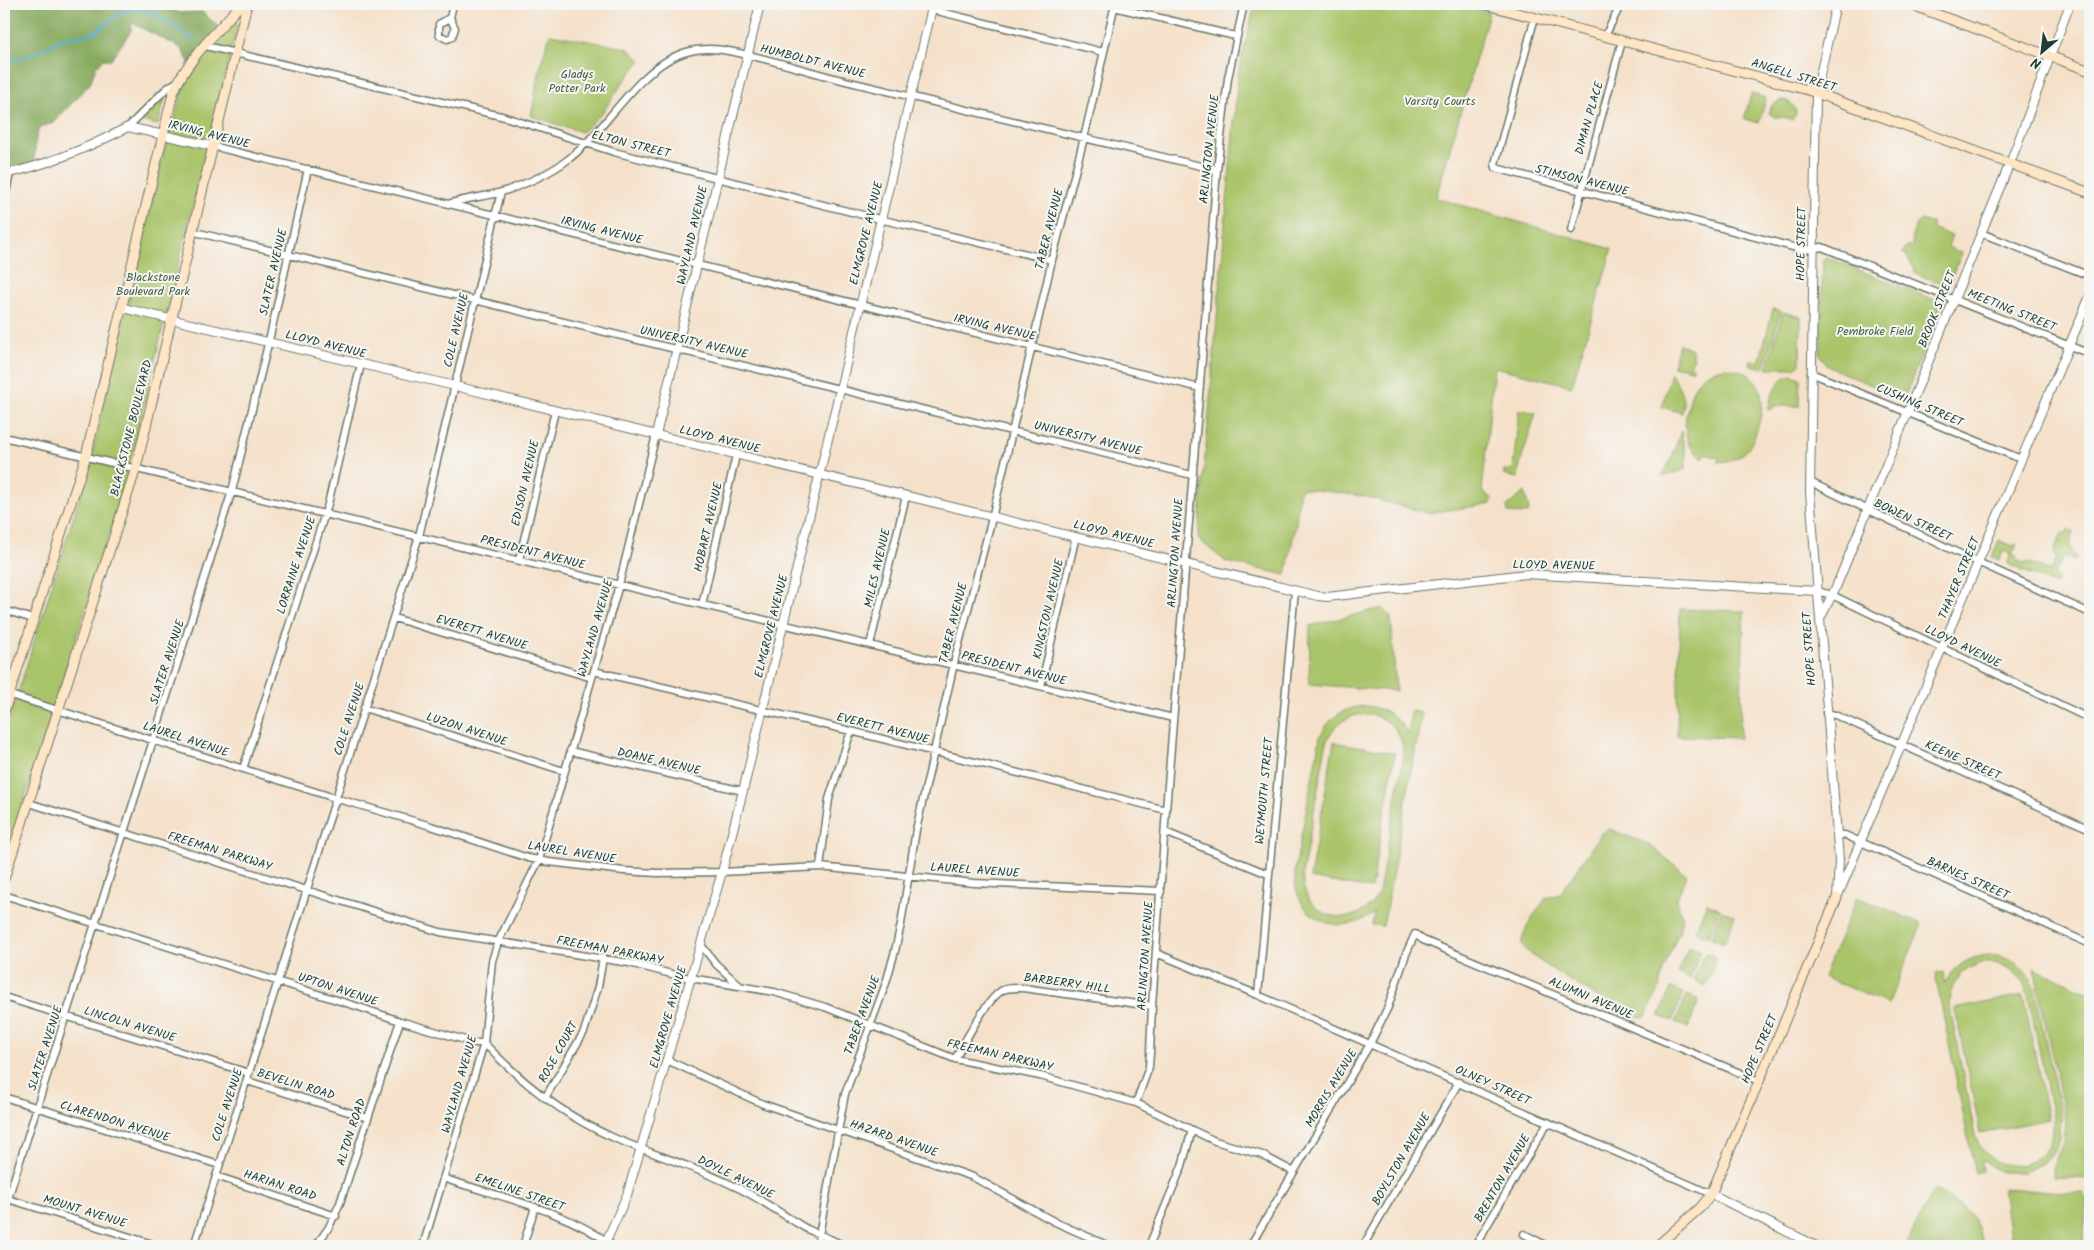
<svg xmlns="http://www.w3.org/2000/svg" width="2094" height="1250" font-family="Kalam,sans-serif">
<rect width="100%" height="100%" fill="#f6f6f2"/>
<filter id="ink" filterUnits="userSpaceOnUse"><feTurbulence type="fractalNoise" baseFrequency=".02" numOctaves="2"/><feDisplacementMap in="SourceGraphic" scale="10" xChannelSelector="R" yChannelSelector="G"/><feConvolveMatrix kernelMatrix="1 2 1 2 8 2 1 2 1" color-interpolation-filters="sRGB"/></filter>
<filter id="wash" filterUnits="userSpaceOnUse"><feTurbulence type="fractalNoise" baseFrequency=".0096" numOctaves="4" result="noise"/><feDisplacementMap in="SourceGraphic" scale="20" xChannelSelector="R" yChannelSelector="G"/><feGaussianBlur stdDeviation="1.12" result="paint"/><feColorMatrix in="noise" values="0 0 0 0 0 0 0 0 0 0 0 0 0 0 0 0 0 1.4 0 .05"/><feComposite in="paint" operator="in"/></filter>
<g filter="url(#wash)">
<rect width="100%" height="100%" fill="#f5e1ca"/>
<path fill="#aac46a" stroke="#64804f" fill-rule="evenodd" d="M1255 4H1451L1489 13 1436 198 1612 249 1572 386 1494 367 1482 492 1492 498 1491 504 1428 513 1363 496 1300 488 1296 523 1286 575 1226 562 1198 539 1238 74Z
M233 19 238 23 205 154 131 459 112 525 4 864V731L21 683 89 468 166 144 187 79Z
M550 34 627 48 641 60 624 81 602 113 582 132 531 116 541 63Z
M1751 94 1766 98 1759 123 1744 119Z
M162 98 165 99 158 125 142 121Z
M1782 100C1790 101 1796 106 1796 114L1792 120 1783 117H1774L1769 113 1772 105Z
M1921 220 1933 224 1932 228 1952 236 1948 247 1962 253 1948 285H1946L1914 273 1915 270 1906 255 1902 253 1907 247 1913 246C1910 239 1914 225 1921 220Z
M1826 257 1942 303 1904 399 1829 367 1820 355 1823 263 1824 259Z
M1773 309 1781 311 1764 368 1750 365 1751 361 1758 363 1760 359Z
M1783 312 1801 317 1800 364 1794 368H1767Z
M1679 344 1692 349 1694 360H1691L1690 366 1693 367V370L1681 366 1680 368 1673 366Z
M1724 368C1758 369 1768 393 1759 423 1752 446 1746 461 1718 462L1719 458 1705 454 1703 458C1682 445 1683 424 1689 403 1691 394 1694 385 1700 379 1706 372 1715 370 1724 368Z
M1671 373C1679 386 1686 397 1682 413L1662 407Z
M1792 375 1800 378V381L1799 406H1773V409L1768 410C1771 396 1777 377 1792 375Z
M1519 409 1536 413 1520 464 1518 478 1503 475 1504 470H1513Z
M1681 431 1686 455V469L1662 477 1672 457Z
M1525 492 1529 511 1527 514 1508 513 1507 506Z
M2068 529 2074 532C2069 544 2068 547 2077 557L2074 561 2063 556 2058 569 2054 571 2056 573 2054 576 2058 578 2056 585 2007 564 2011 554 2004 551 1999 560 1992 557 1999 540 2013 546 2017 544 2012 555 2017 557 2016 560 2026 564 2027 562 2051 571 2056 559 2054 552 2062 533 2066 534Z
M1382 608 1391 617 1396 691 1309 684 1310 626Z
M1680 609 1744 611 1740 738 1677 736Z
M1366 706C1385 708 1398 717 1408 734L1411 711 1422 713 1383 926 1372 925 1374 913C1337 941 1290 916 1295 869L1320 737C1329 717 1344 707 1366 706ZM1366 714C1391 717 1406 736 1403 761L1379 892C1358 936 1297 918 1303 870L1327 740C1335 723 1348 715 1366 714Z
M1334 742 1395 753 1371 889 1310 878Z
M1609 829 1648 844 1687 875 1676 900 1682 916 1680 929 1663 970 1659 990 1645 1017 1632 1016C1616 1007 1525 957 1522 945 1520 933 1539 908 1546 898L1560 894 1601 834Z
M1857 897 1922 924 1888 1004 1823 977Z
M1707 903 1720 909 1708 937 1695 931Z
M1722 910 1735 916 1724 943 1711 938Z
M1689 946 1701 951 1690 979 1677 973Z
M1705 953 1717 958 1706 986 1693 980Z
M1988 955C2013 956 2030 970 2036 994L2061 1116 2060 1139 2054 1152 2044 1163 2024 1172H2001L1981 1160 1982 1171 1975 1173 1935 974 1943 972 1945 983C1955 966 1968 957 1988 955ZM1982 963C2005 961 2022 973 2028 995L2053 1118C2059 1170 1991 1184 1975 1135L1949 1003C1951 982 1962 969 1982 963Z
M2034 968 2090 993C2090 1005 2087 1025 2090 1036V1179L2053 1177V1165L2064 1141 2066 1123Z
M1671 988 1684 993 1672 1021 1659 1016Z
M1687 995 1699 1000 1688 1028 1675 1022Z
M2023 995 2048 1119 1980 1133 1955 1009Z
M2003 1188 2082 1193 2088 1201 2082 1246H2017L2010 1236Z
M1934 1189 1961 1205 1975 1221 1985 1246H1906Z"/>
<path fill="#87aa5e" stroke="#537449" d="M4 4H167L179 13 202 12 219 27 190 64 181 48 132 23 131 31 111 60 103 59 100 64H97L90 84 53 123 39 128 36 138 34 166 4 174Z"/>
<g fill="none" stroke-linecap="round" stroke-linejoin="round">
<path stroke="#53acd0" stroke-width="2.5" d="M4 62C19 60 33 55 47 47 52 45 58 40 64 39 72 36 82 37 90 34 106 29 118 7 135 9 158 11 177 28 195 41"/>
</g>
</g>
<g filter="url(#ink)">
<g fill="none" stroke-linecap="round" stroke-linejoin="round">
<g stroke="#6a7668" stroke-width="9">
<path id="minor" d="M922 4 941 12 1103 52
M1114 7 1235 36
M1535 17 1495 164 1496 168 1804 250 1822 247 2090 354
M450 18 455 28 452 37 447 39 439 35V24L450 18 453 4
M1605 36 1621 4
M206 46 505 117 614 152 871 217 1052 260
M128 127 166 89 178 81
M212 146 1200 388
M4 202 10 173
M448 204C466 198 484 197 502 192 523 185 547 175 566 161 606 132 633 74 678 55 692 49 708 48 723 50 767 57 810 73 854 83 975 111 1096 141 1217 170
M1571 230 1622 41
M191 231 1192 475
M1981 233 2090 276
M1811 373 2021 459
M4 437 1173 718
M1810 482 1971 559 2090 613
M519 560 555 411
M1817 591 1832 595 2090 719
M702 605 736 455
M4 610 33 619
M394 618 592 678
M870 645 906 496
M594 671 851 731 1166 810
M1041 686 1076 536
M4 693 335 798 431 826 528 858 549 862 624 871 657 873 722 872 820 867 974 883 1161 891
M364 708 564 771
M1826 713 1835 715 2090 829
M570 751 743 791
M243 769 328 504 361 364
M29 803 440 932 629 963 679 976 774 992 825 1007 955 1059 1040 1076 1136 1103 1215 1141 1262 1155 1294 1172
M1165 832 1268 874
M1837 835H1845L2090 944
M820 867 829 799 851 731
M4 895 359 1007 400 1021 475 1043H484C521 1082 562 1115 612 1137 651 1154 693 1166 732 1185 759 1197 782 1215 807 1229 820 1235 833 1240 845 1246
M701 945 716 964 740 986
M1156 953 1258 995 1711 1194
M1258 995 1295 590
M4 997 249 1073
M955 1059C965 1042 986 999 1003 990 1009 987 1016 988 1023 988L1152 1006
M667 1060 763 1104 973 1177 1055 1222 1109 1246
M247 1081 368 1118
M4 1097 219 1165
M545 1098 584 1032 598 987 603 958
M1136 1103 1149 1067 1150 1053 1152 1006 1166 810 1217 170 1228 78 1244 4
M216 1176 336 1216
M443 1178C498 1197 567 1210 613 1246
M5 1198 159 1246
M4 1211 232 491 271 332 308 169
M1524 1234 1547 1246
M194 1246 419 536 501 192
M316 1246 329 1227 340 1203 400 1021
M423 1246 484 1043 492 961 498 942 539 860 619 585 656 435
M523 1246 535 1207
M817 1246 845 1094 886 983 895 951 901 924 916 830 956 655 992 518 1052 260 1084 138 1115 4
M1149 1246 1182 1166 1192 1130
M1250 1246 1370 1044 1388 1007 1406 954 1415 934 1423 940 1759 1081
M1363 1246 1459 1082
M1475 1246 1548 1122"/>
</g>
<g stroke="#6a7668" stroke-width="10">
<path id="tertiary" d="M1836 4 1816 93 1810 492 1839 860 1837 898
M4 174C48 165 88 148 128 127L212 146
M123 308 455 386 1318 596 1327 597 1526 574 1817 591
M656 435 760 4
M1820 619 1836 587 2012 158 2070 4
M1839 893 2090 296
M1711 1194 1816 1246
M604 1246 627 1195 722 872 743 791 933 4"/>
</g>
<g stroke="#6a7668" stroke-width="11">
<path id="secondary" d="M1483 4 1808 90 2090 193
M1909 4 2090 71
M4 711 86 456 173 93C187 59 218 31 241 4
M4 879 136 468 247 4
M1657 1246 1701 1207 1711 1194 1837 898"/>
</g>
<use href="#minor" stroke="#fff" stroke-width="6"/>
<use href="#tertiary" stroke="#fff" stroke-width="8"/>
<use href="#secondary" stroke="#fee5c5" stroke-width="9"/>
</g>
</g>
<g text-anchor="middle" stroke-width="4" stroke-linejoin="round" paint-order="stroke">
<g font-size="12" fill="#1f3d34" stroke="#f6f6f2">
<text transform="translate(813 61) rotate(14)" y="4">HUMBOLDT AVENUE</text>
<text transform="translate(1794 75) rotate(17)" y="4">ANGELL STREET</text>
<text transform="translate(1589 118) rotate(-74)" y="4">DIMAN PLACE</text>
<text transform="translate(209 134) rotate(14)" y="4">IRVING AVENUE</text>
<text transform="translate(631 144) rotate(14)" y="4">ELTON STREET</text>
<text transform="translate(1209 149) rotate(-84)" y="4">ARLINGTON AVENUE</text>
<text transform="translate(1582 180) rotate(14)" y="4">STIMSON AVENUE</text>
<text transform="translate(1049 229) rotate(-76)" y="4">TABER AVENUE</text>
<text transform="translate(602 230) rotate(14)" y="4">IRVING AVENUE</text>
<text transform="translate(866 233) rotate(-76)" y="4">ELMGROVE AVENUE</text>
<text transform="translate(692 235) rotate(-77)" y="4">WAYLAND AVENUE</text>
<text transform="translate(1801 244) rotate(-89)" y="4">HOPE STREET</text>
<text transform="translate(273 272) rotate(-77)" y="4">SLATER AVENUE</text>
<text transform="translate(1937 309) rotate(-68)" y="4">BROOK STREET</text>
<text transform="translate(2012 310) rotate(22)" y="4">MEETING STREET</text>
<text transform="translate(995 327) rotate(13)" y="4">IRVING AVENUE</text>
<text transform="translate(456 330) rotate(-77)" y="4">COLE AVENUE</text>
<text transform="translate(694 342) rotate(13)" y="4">UNIVERSITY AVENUE</text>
<text transform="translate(326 344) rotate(14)" y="4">LLOYD AVENUE</text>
<text transform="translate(1920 405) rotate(23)" y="4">CUSHING STREET</text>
<text transform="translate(131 428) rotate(-76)" y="4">BLACKSTONE BOULEVARD</text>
<text transform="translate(1088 438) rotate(14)" y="4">UNIVERSITY AVENUE</text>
<text transform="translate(720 439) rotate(14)" y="4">LLOYD AVENUE</text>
<text transform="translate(525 483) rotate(-77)" y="4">EDISON AVENUE</text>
<text transform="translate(1913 520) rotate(25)" y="4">BOWEN STREET</text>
<text transform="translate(708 527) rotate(-77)" y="4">HOBART AVENUE</text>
<text transform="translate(1114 534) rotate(14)" y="4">LLOYD AVENUE</text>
<text transform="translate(533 552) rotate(14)" y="4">PRESIDENT AVENUE</text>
<text transform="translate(1175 553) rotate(-86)" y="4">ARLINGTON AVENUE</text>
<text transform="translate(296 565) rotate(-72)" y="4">LORRAINE AVENUE</text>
<text transform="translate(1554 565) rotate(1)" y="4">LLOYD AVENUE</text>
<text transform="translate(877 568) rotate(-77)" y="4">MILES AVENUE</text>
<text transform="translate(1959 578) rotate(-67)" y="4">THAYER STREET</text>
<text transform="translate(1048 609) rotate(-77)" y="4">KINGSTON AVENUE</text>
<text transform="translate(953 623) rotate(-76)" y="4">TABER AVENUE</text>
<text transform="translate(771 626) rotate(-76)" y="4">ELMGROVE AVENUE</text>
<text transform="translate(595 628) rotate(-74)" y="4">WAYLAND AVENUE</text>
<text transform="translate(482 632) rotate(17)" y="4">EVERETT AVENUE</text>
<text transform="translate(1963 646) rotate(26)" y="4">LLOYD AVENUE</text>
<text transform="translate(1809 649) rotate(-94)" y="4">HOPE STREET</text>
<text transform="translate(167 662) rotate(-72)" y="4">SLATER AVENUE</text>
<text transform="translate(1014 668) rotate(14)" y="4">PRESIDENT AVENUE</text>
<text transform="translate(349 719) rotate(-72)" y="4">COLE AVENUE</text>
<text transform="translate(883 728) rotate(14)" y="4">EVERETT AVENUE</text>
<text transform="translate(467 729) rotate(18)" y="4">LUZON AVENUE</text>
<text transform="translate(186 739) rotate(18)" y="4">LAUREL AVENUE</text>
<text transform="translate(1963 760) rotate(24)" y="4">KEENE STREET</text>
<text transform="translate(659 761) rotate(13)" y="4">DOANE AVENUE</text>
<text transform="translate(1264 791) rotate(-85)" y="4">WEYMOUTH STREET</text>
<text transform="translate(220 851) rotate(17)" y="4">FREEMAN PARKWAY</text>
<text transform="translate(572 852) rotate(9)" y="4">LAUREL AVENUE</text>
<text transform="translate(975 870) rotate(4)" y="4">LAUREL AVENUE</text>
<text transform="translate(1968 878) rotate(24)" y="4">BARNES STREET</text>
<text transform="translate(610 950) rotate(11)" y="4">FREEMAN PARKWAY</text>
<text transform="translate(1145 956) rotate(-86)" y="4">ARLINGTON AVENUE</text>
<text transform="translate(1067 983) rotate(8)" y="4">BARBERRY HILL</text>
<text transform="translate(338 989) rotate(18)" y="4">UPTON AVENUE</text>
<text transform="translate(1591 998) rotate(23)" y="4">ALUMNI AVENUE</text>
<text transform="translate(862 1015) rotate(-70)" y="4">TABER AVENUE</text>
<text transform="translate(668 1017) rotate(-74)" y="4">ELMGROVE AVENUE</text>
<text transform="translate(130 1024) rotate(17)" y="4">LINCOLN AVENUE</text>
<text transform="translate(45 1048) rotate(-72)" y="4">SLATER AVENUE</text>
<text transform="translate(1759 1049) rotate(-67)" y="4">HOPE STREET</text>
<text transform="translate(558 1052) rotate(-61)" y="4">ROSE COURT</text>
<text transform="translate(1000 1055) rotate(13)" y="4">FREEMAN PARKWAY</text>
<text transform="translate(296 1084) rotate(17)" y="4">BEVELIN ROAD</text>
<text transform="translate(459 1084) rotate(-74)" y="4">WAYLAND AVENUE</text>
<text transform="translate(1493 1085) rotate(24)" y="4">OLNEY STREET</text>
<text transform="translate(1331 1088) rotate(-59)" y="4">MORRIS AVENUE</text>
<text transform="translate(227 1105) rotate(-72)" y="4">COLE AVENUE</text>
<text transform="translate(115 1121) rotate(17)" y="4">CLARENDON AVENUE</text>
<text transform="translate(351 1132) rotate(-72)" y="4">ALTON ROAD</text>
<text transform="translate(894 1138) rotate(19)" y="4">HAZARD AVENUE</text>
<text transform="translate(1401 1159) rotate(-60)" y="4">BOYLSTON AVENUE</text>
<text transform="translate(736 1177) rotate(26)" y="4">DOYLE AVENUE</text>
<text transform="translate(1502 1178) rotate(-60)" y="4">BRENTON AVENUE</text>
<text transform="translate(280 1185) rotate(18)" y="4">HARIAN ROAD</text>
<text transform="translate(520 1192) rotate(19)" y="4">EMELINE STREET</text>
<text transform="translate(85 1211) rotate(17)" y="4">MOUNT AVENUE</text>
</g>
<g font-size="12" fill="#425f42" stroke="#f6f6f2">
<text x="577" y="78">Gladys<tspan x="577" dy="14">Potter Park</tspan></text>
<text x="1440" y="105">Varsity Courts</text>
<text x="153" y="281">Blackstone<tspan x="153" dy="14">Boulevard Park</tspan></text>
<text x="1875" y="335">Pembroke Field</text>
</g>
</g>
<rect width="2094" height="1250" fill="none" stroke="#f6f6f2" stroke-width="20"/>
<g transform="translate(2042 52) rotate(208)" stroke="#f6f6f2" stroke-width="4" paint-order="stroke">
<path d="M0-4L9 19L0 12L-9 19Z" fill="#1f3d34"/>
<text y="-8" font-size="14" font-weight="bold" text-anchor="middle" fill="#1f3d34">N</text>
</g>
</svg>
